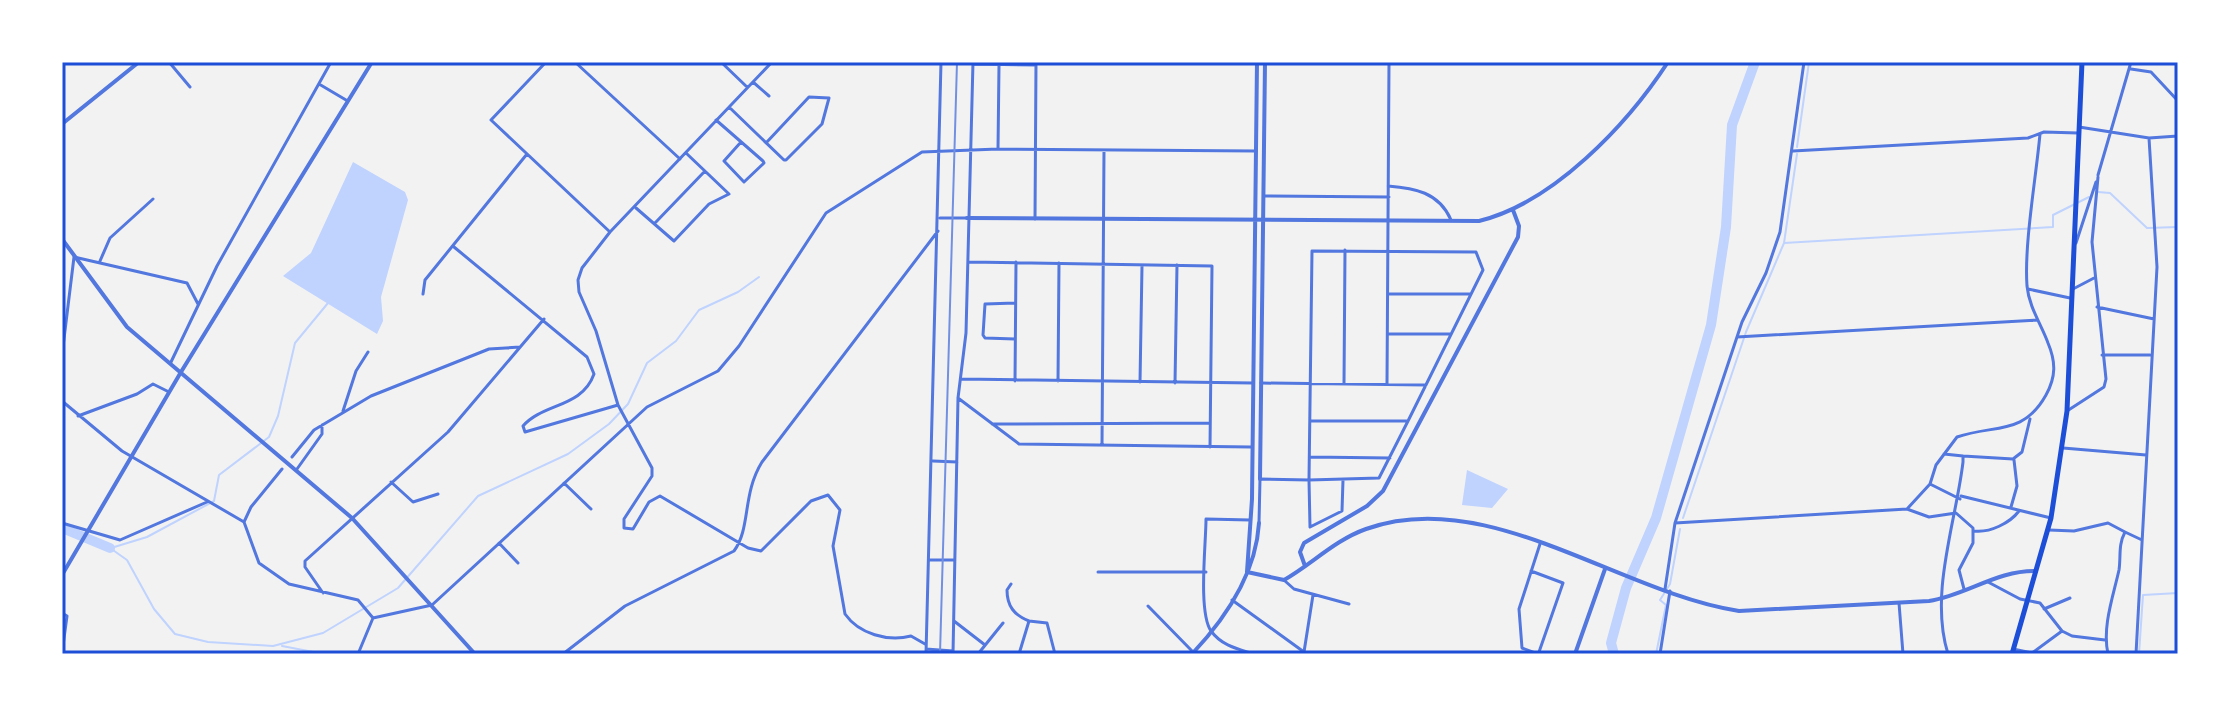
<svg xmlns="http://www.w3.org/2000/svg" width="2240" height="716" font-family="Roboto,sans-serif">
<rect width="100%" height="100%" fill="#f2f2f2"/>
<path fill="#bfd3fe" d="M353 162 405 192 408 200 381 297 383 321 377 334 283 276 311 253Z
M1467 470 1508 489 1492 508 1462 505Z"/>
<g fill="none" stroke-linecap="round" stroke-linejoin="round">
<path stroke="#bfd3fe" stroke-width="2" d="M1797 147 1809 62
M2098 192 2110 193 2147 228 2178 227
M1784 243 1797 154
M1683 518 1746 332 1784 243 2053 227V215L2089 197
M110 548 127 560 154 609 175 634 208 642 273 646 323 633 398 588 478 496 568 454 609 424 628 404 647 363 676 341 699 310 738 292 759 277
M111 548 147 537 214 501 219 475 269 437 278 416 295 343 328 303
M282 646 324 654
M1656 654 1666 605 1660 600 1670 584 1680 529
M2139 654 2143 595 2178 593"/>
<path stroke="#bfd3fe" stroke-width="10" d="M62 528 110 548
M1614 654 1611 643 1626 588 1656 518 1711 325 1726 227 1732 125 1755 62"/>
<path stroke="#5277de" stroke-width="3" d="M169 62 190 87
M546 62 491 120 610 232
M575 62 680 159
M721 62 747 87
M772 62 610 232 582 268 578 280 579 292 596 331 618 405 652 468V476L624 519V528L633 529 649 502 660 496 748 548 761 551 811 501 828 495 840 510 833 546 845 614C859 634 888 642 911 636L925 644
M973 64 1036 65
M2131 69 2151 72 2178 101
M753 82 769 96
M319 84 346 100
M729 107 784 160H786L822 124 829 98 809 97 766 143
M716 120 763 161 764 163 744 182 724 161 741 142
M2079 127 2149 138 2178 136
M998 149 999 65
M1793 151 2028 138 2044 132 2078 133
M2098 175 2131 62
M1388 186C1414 188 1439 192 1451 220
M1264 196 1389 197
M636 208 674 241 709 204 729 194 686 153
M940 218H967
M1035 219 1036 62
M655 223 705 171
M2076 243 2096 182
M454 247 587 357 594 374C582 408 543 403 523 426L525 432 618 405
M100 261 110 238 153 199
M969 262 1212 266 1210 447
M2028 289 2070 298
M2073 289 2094 278
M423 294 425 280 527 154
M1388 294H1471
M2097 307 2154 319
M1388 334H1451
M1737 337 2037 320
M1015 339 985 338 983 335 985 304 1015 303
M62 355 74 257 187 283 198 304
M2102 355H2150
M171 362 217 266 331 62
M961 379 1253 383
M1015 381 1016 262
M1058 381 1059 263
M1140 382 1142 266
M1175 383 1177 265
M1261 383 1426 385
M1344 383 1345 250
M1387 384 1389 62
M958 398 1019 444 1251 447
M62 401 122 451 244 522 259 563 289 584 358 600 373 618
M343 411 356 371 368 352
M2067 411 2104 387 2106 379 2092 242 2098 177
M78 416 137 394 153 384 169 392
M992 424 1210 423
M1102 445 1104 150
M2063 448 2146 455
M1944 454 1963 456V462C1956 522 1929 594 1948 654
M1963 456 2013 459 2022 452 2030 419
M292 457 314 430 371 396 489 349 520 347
M1310 457 1390 458
M933 461 957 462
M297 469 322 434V425
M1343 480 1342 511 1310 527 1309 480 1379 478 1408 421
M391 482 413 502 438 494
M564 483 591 509
M1930 484 1960 499
M1961 496 2051 518
M2011 507 2017 486 2014 460
M1907 509 1929 517 1956 513 1973 528V543L1959 570 1964 589
M1250 520 1206 519C1206 544 1198 612 1211 631 1222 646 1238 649 1254 654
M244 522 251 507 282 469
M62 523 120 540 207 502
M1259 523 1260 479 1309 480 1312 251 1476 252 1483 270 1408 421H1310
M1675 523 1907 509 1930 484 1936 465 1957 437C1995 424 2023 436 2046 395 2056 377 2056 362 2048 343 2041 324 2029 307 2027 286 2024 244 2036 178 2040 134
M2049 530 2074 531 2108 523 2125 532
M1974 531C1990 533 2010 523 2019 511
M499 543 518 563
M929 560H955
M1531 571 1563 583 1539 652
M1098 572H1206
M1285 581 1294 589 1349 604
M1988 582 2020 599 2040 603 2062 631 2032 653 2013 649
M1011 584 1007 590C1007 606 1014 615 1029 621
M1665 589 1675 523 1742 322 1766 273 1780 232 1804 62
M323 593 305 567V561L448 432 544 319
M1232 600 1304 652 1313 595
M1899 603 1903 654
M1148 606 1193 652
M2044 609 2070 598
M62 613 67 616 62 653
M373 618 432 605 647 407 718 371 739 346 826 213 922 152 998 149 1256 151
M954 621 985 645
M2062 631 2072 636 2105 640
M926 649 953 651
M358 654 373 618
M563 654 625 606 734 551C751 528 742 494 762 462L938 231
M926 654 941 62
M953 654 958 398 966 333 973 62
M978 654 1003 623
M1019 654 1029 621 1047 623 1055 654
M1178 654H1184
M1538 654 1522 648 1519 609 1540 544
M1660 654 1670 591
M2108 654C2102 627 2113 597 2119 570 2121 557 2118 545 2125 532L2142 540
M2136 654 2157 267 2149 138"/>
<path stroke="#5277de" stroke-width="4" d="M62 124 139 62
M967 218 1479 221C1553 203 1627 125 1668 62
M62 239 127 327 352 518 475 654
M1260 479 1265 62
M1305 566 1300 552 1304 543 1367 506 1383 491 1518 237 1519 226 1513 210
M1247 572 1284 580C1312 564 1335 540 1366 529 1487 485 1620 593 1739 611L1929 601C1967 595 1997 570 2036 571
M1247 572 1252 499 1257 62
M62 575 181 372 372 62
M1192 654C1225 619 1256 573 1259 523
M1575 654 1605 569"/>
<path stroke="#1d4ed8" stroke-width="5" d="M2012 654 2051 518 2067 411 2082 62"/>
<path stroke="#7290e2" stroke-width="2" d="M940 654 957 62"/>
</g>
<rect width="2240" height="716" fill="none" stroke="#ffffff" stroke-width="128"/>
<rect x="64" y="64" width="2112" height="588" fill="none" stroke="#1d4ed8" stroke-width="3"/>
</svg>
